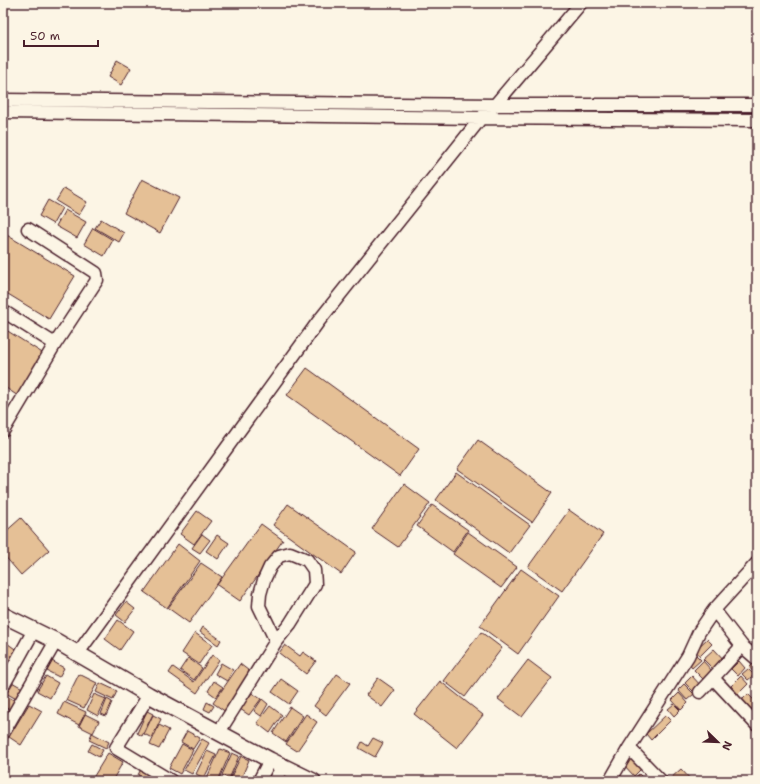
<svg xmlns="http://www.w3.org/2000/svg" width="760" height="784" font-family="'Shantell Sans',sans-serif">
<rect width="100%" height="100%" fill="#fcf5e5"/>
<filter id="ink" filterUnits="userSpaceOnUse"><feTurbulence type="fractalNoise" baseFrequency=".025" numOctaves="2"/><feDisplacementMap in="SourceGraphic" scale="8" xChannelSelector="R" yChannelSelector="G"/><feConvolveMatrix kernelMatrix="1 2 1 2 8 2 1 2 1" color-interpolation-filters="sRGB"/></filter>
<g filter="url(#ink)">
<path fill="#e5c096" stroke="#4a1f2b" d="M117 60 131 68 121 85 108 77Z
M142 179 179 198 160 233 124 213Z
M64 188 87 202 79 215 56 201Z
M48 200 62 208 53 224 39 216Z
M65 210 86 222 77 238 56 226Z
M101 219 124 233 119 242 95 228Z
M93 228 113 240 104 256 84 244Z
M5 234 75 276 49 319 3 291V237Z
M3 328 47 356 21 398 3 386Z
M307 368 419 449 400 476 287 395Z
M478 440 552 493 532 522 457 469Z
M456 472 530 525 509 553 436 500Z
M404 484 430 503 398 547 372 529Z
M288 504 356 552 341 574 273 525Z
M432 505 468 530 453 552 417 526Z
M569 510 603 534 562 591 528 567Z
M197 511 211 521 194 544 180 534Z
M21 518 49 550 21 575 3 554V534Z
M261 524 283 540 240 601 217 585Z
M468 532 517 567 501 588 453 554Z
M202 534 210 540 200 553 192 548Z
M217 535 229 543 218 559 206 551Z
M178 544 200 561 167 608 144 592Z
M201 563 222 577 189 623 168 608Z
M521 569 559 596 518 654 480 626Z
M126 602 135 609 125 622 116 615Z
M118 620 133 631 120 650 105 639Z
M203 627 221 640 218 645 200 632Z
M481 632 502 648 465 697 444 681Z
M195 633 212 645 199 664 182 653Z
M707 639 712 644 700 656 695 650Z
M4 641 18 651 4 673 3 672Z
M285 645 300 656 303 652 316 661 306 674 279 653Z
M714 649 726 662 716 672 703 659Z
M694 653 701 660 692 668 686 661Z
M212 655 219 660 197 693 169 673 173 667 194 682Z
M188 658 202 668 194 680 180 670Z
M528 660 552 678 522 717 498 699Z
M52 661 64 668 59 677 47 671Z
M703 661 713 672 705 681 694 670Z
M739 661 745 668 738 676 731 669Z
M754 662 757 665V672L755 674 749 667Z
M221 663 233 670 227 681 215 674Z
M240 664 253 674 226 712 213 703Z
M748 669 754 675 748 680 742 674Z
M79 674 97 683 84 708 66 700Z
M337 674 350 683 326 715 314 706Z
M46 676 58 683 50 698 37 691Z
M692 676 701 686 694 692 685 683Z
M741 676 748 684 738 694 731 686Z
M378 678 395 690 382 707 366 695Z
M281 679 298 691 289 704 272 692Z
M10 681 26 690 20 701 4 692Z
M214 681 223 687 216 697 208 691Z
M440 681 483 715 457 748 414 714Z
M100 683 117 691 113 700 96 692Z
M684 684 694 694 687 700 678 690Z
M252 693 261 699 249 715 240 709Z
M679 693 688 703 681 710 672 700Z
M3 694 19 703 14 712 3 706Z
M94 694 106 699 98 716 87 710Z
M748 694 757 703V705L749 713 739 703Z
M107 699 112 702 106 716 101 714Z
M262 699 268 704 261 716 254 711Z
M64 702 86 712 79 725 58 714Z
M207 702 214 706 210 712 204 709Z
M29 704 42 711 21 745 9 737Z
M674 704 680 710 674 716 668 709Z
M270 706 282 715 270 733 257 723Z
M290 707 303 716 286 742 273 733Z
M147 711 153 714 142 736 137 733Z
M85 714 99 721 93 733 79 726Z
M306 714 317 722 297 751 286 744Z
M153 715 161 719 152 738 144 734Z
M666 715 671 720 651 740 646 734Z
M159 725 169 730 159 749 150 745Z
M187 731 200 738 193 749 181 742Z
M92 733 109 742 106 748 89 740Z
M373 738 383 743 375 757 359 748 362 742 368 746Z
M202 739 209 743 192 774 184 770Z
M92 744 103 750 99 757 88 751Z
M182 744 193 750 180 774 169 768Z
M220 749 230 753 218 781H209L206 780Z
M207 751 216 755 204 778 196 774Z
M108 753 123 762 112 781H91Z
M232 753 239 756 229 779 222 775Z
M633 754 644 766 634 776 623 764Z
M241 756 249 760 240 781H229Z
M142 767 166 781H149L138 775Z
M681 769 692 781H674L671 778Z
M639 774 646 781H631Z"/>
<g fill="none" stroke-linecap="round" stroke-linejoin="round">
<g stroke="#4a1f2b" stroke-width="15">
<path id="minor" d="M3 100 495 105H757
M3 112 481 118 757 120
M3 311 55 344
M3 431 55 344 97 280 96 273 28 229
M714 610 742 646 757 659
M78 653 318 322 481 118 495 105 581 3
M713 678 742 646
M3 686 34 630
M700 692 713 678 757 725
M149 695 116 748 171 781
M219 732 276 641 290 624 315 584 314 570 307 560 290 553 279 556 270 567 264 580 260 594 259 606 276 641
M3 733 56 641
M629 748 661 781
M259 781 270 760
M274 781 283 766
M610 781 629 748 688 656 699 632 714 610 757 563"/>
</g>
<g stroke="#4a1f2b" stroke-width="18">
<path id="major" d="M3 615 56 641 149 695 270 760 313 781"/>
</g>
<use href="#minor" stroke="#fcf5e5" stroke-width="12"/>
<use href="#major" stroke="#fcf5e5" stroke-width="15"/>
</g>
</g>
<rect width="760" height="784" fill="none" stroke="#fcf5e5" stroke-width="16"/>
<rect x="8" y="8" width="744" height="768" fill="none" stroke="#4a1f2b" stroke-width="1.5" filter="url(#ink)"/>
<g transform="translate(718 742) rotate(113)" stroke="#fcf5e5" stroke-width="3" paint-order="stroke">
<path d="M0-3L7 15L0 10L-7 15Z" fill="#4a1f2b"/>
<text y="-6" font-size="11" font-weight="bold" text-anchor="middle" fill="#4a1f2b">N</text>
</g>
<path d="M24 40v6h74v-6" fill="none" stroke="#4a1f2b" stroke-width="2"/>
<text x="30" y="40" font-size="12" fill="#4a1f2b" stroke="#fcf5e5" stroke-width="3" paint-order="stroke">50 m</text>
</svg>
